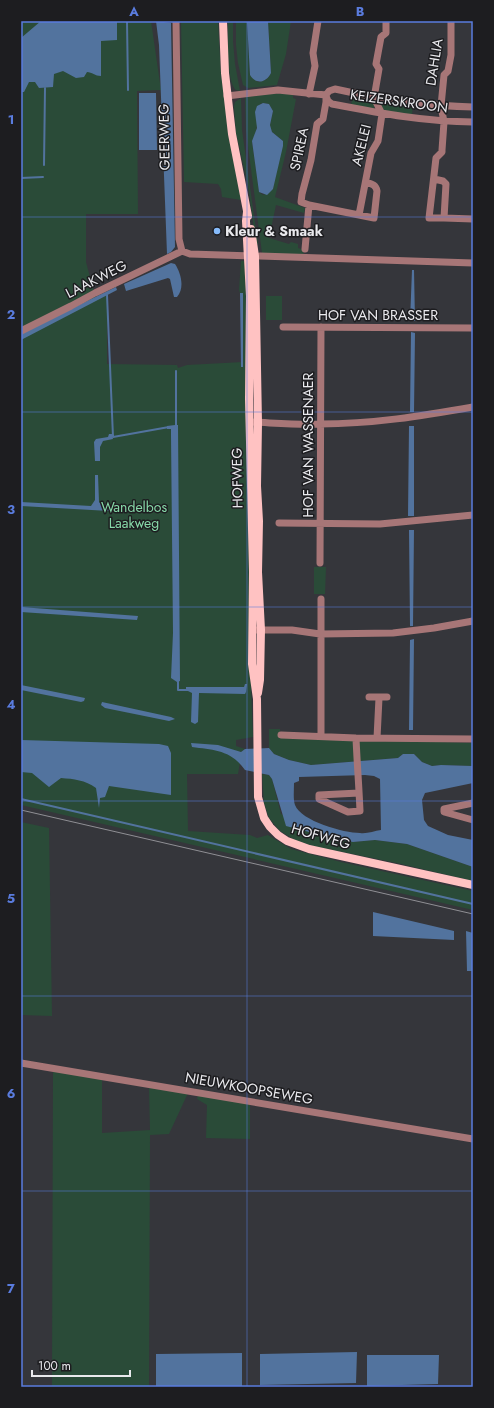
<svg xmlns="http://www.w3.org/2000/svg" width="494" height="1408" font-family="Jost,sans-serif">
<rect width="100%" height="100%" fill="#35363b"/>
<path fill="#2a4b38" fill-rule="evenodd" d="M21 21H151L161 90 137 91 138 214H86V262L96 300 107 295V364L177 365 178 368 187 365 243 362 242 293H240L239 290 241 261H244V259L246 262 251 688 253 737 236 740V746L245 749 241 752 236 751 240 762 238 774H187L188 831 250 835 257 838 268 835 291 849 341 862 473 891V910L21 805Z
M181 21H218L221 75 241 200 222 197 221 189 218 184 184 182Z
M228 21H233V41L235 64 240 91 236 90C226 81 228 36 228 21Z
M236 21H247L250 75 258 82C265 81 268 79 271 73L268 21H291L286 54 277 85 248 88 243 85 238 63 236 45Z
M293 93V98L296 99 286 152 275 197 305 208 304 213 276 205 269 238 289 244 291 242 298 244V248L304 250 303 256 262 253 246 131 245 99 246 96 263 94ZM263 103 269 104 273 111 270 125 272 132 283 141 273 189 263 195 259 192 252 142 256 132 260 104Z
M353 96 373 100 375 104 374 108 371 109 351 105Z
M241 98 242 130 258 244H256L248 185 236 133 234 106 235 102Z
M385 102 413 105 412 115 384 112 380 107 381 104Z
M266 296H282V320H266Z
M314 567H326L325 594H314Z
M269 729H280V737L473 743V766L441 765 432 766 422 762 414 754H403L398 758 311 765 289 760 274 754 269 748Z
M262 774 269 775 272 779 281 814 353 842 375 840 407 844 473 867V881L397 863 313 846 295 840 280 831 269 818 264 803Z
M21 822 49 828 52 1016 21 1015Z
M53 1071 102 1079V1133L150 1130 149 1087 188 1093 169 1134 150 1135 149 1387H52Z
M198 1095 250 1104V1139L206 1138 207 1105 197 1099Z"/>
<path fill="#52739e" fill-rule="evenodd" d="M41 21H117V40L101 41V76C95 76 92 72 87 72L84 77 76 78 63 71 54 74 53 87 39 88 35 82H29L24 92H21V38Z
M156 21 171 23 175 247 171 252 167 254 159 45Z
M247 21H268L271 73C266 83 256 85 250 75Z
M139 93H156L157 150H139Z
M263 103 269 104 273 111 270 125 272 132 283 141V146L273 189 267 195 259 192 252 141 257 128 255 112 257 106Z
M171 263 175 264C181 273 185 288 177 297H174L170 279 168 278 126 291 124 284Z
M412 270H414L415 321H410Z
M116 287 117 290 21 340V333Z
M240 293H243V367H241Z
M411 332 415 333 414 412H410Z
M175 425H178L180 681 177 682 171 678 173 633 171 435V429H167V426Z
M409 426H414V516H408Z
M109 434H112L113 439 103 441 100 447V461H95L94 442 96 439 108 437Z
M95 475H98L99 502 101 504 126 507 128 509 127 512 21 506V502L91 506 95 500Z
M409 530H414L413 626H410Z
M21 607 138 616 137 620 21 612Z
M414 639 413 730H409L410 640Z
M245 684H247L246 692 245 694 199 693 198 722 195 724 191 722 192 693 186 690V687H244Z
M21 685 85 698 84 701 81 702 21 690Z
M102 702 171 717 175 719 169 721 105 708 101 705Z
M21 740 159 744 168 746 171 753V795L109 786 105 797 100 798 99 808 96 788C85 780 74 779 61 778L49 787 32 773 21 772Z
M191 743 218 745 241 752 245 749 269 748 274 754 289 760 311 765 398 758 403 754H414L422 762 432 766 441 765 473 766V783L425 793 422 800 424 820 428 826 448 835 473 840V867L407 844 375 840 353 842 340 840 286 826 272 779 269 775 245 770C231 750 214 750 192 747ZM365 775 374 776 380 779 381 830C374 831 367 834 360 833 344 833 301 821 295 805 293 799 294 790 294 783L299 781V777Z
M373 912 454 931V940L373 936Z
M466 931 473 933V971H467Z
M357 1352 356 1383 260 1385V1354Z
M242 1353V1387H156V1354Z
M367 1355H439L438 1384 367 1386Z"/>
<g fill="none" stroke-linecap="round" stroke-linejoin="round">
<path stroke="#52739e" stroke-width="2" d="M127 21 128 90
M44 165 45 88
M21 178 43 177
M107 295 113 437 169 427
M176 371V426
M178 681V690H189
M21 799 473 904"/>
<path stroke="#a77677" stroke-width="7" d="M176 21 179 239 182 251
M309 94 315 66 313 53 318 21
M326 95V102L323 119 317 124 311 160 302 194 301 202 309 205 374 218 377 191C376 185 372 184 366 182
M326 95 329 91 335 89C380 99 426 106 473 107
M227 96 278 90 326 95
M326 96 328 101 332 104C379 113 425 122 473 122
M434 179 443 181 446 184 444 218H429L436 158 442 152V150L444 122 441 106 444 75 448 71 451 55V21
M359 215 371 153 378 141 382 114 374 98 379 69 376 64 381 37 386 33V21
M444 218 473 219
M305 249 309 205
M182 251 190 254 253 256
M260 256 473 263
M283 327 473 328
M21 331 71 306 95 293 182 251
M252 422C275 423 298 425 320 424 372 424 422 416 473 407
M279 523 380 524 473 515
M320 563 321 327
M256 630H292L320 634 393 633 434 628 473 621
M369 697H387
M281 735 356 738 473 739
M321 736V599
M356 738C357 762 359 787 360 811L348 812 319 799V795L359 793
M377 738 379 698
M473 803 444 809V812L473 820
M21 1063 473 1139"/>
<path stroke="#ffc2c2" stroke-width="8" d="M223 21 225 73 232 134 248 216
M247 212 246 221 250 296 249 399 253 572 252 664 257 699 258 797 264 818 270 827 278 835 287 841 309 849 473 885
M251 229 255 256 258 423 257 486 259 521 258 572 261 630 260 680 258 693"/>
<path stroke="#8f8f94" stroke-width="1" d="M21 810 473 914"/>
</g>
<path fill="none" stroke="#5a7cde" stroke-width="1" stroke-opacity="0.55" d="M247 21V1387M21 217H473M21 412H473M21 607H473M21 801H473M21 996H473M21 1191H473"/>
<circle fill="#86bbfb" stroke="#1d1d20" stroke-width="1.5" cx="217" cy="231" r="4"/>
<g text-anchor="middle" stroke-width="3" stroke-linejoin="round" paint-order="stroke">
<g font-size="14" fill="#e9e9ed" stroke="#1d1d20">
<text transform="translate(434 62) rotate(-81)" y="5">DAHLIA</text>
<text transform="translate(399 101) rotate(8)" y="5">KEIZERSKROON</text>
<text transform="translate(164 137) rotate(-91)" y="5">GEERWEG</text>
<text transform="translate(361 145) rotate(-76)" y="5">AKELEI</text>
<text transform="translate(299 149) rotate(-78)" y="5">SPIREA</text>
<text transform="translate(96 279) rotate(-27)" y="5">LAAKWEG</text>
<text x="378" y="320">HOF VAN BRASSER</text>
<text transform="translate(308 445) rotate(-90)" y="5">HOF VAN WASSENAER</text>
<text transform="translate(237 478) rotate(-91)" y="5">HOFWEG</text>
<text transform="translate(321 836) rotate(16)" y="5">HOFWEG</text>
<text transform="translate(249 1088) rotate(10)" y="5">NIEUWKOOPSEWEG</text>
</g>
<g font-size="14" font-weight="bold" fill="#e9e9ed" stroke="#1d1d20" text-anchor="start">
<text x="225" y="236">Kleur &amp; Smaak</text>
</g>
<g font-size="14" fill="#87d9a9" stroke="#1d1d20">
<text x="134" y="512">Wandelbos<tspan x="134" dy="16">Laakweg</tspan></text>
</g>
</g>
<rect width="494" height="1408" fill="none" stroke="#1d1d20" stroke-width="44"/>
<path d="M32 1370v6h98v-6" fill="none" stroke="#e9e9ed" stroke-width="2"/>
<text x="38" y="1370" font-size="12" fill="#e9e9ed" stroke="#1d1d20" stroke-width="3" paint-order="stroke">100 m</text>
<rect x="22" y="22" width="450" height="1364" fill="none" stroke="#5a7cde" stroke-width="1.5"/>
<g font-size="13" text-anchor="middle" font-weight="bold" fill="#5a7cde">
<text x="134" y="16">A</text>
<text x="360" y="16">B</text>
<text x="11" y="124">1</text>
<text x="11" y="319">2</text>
<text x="11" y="514">3</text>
<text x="11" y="709">4</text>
<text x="11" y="903">5</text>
<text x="11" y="1098">6</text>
<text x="11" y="1293">7</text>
</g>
</svg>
